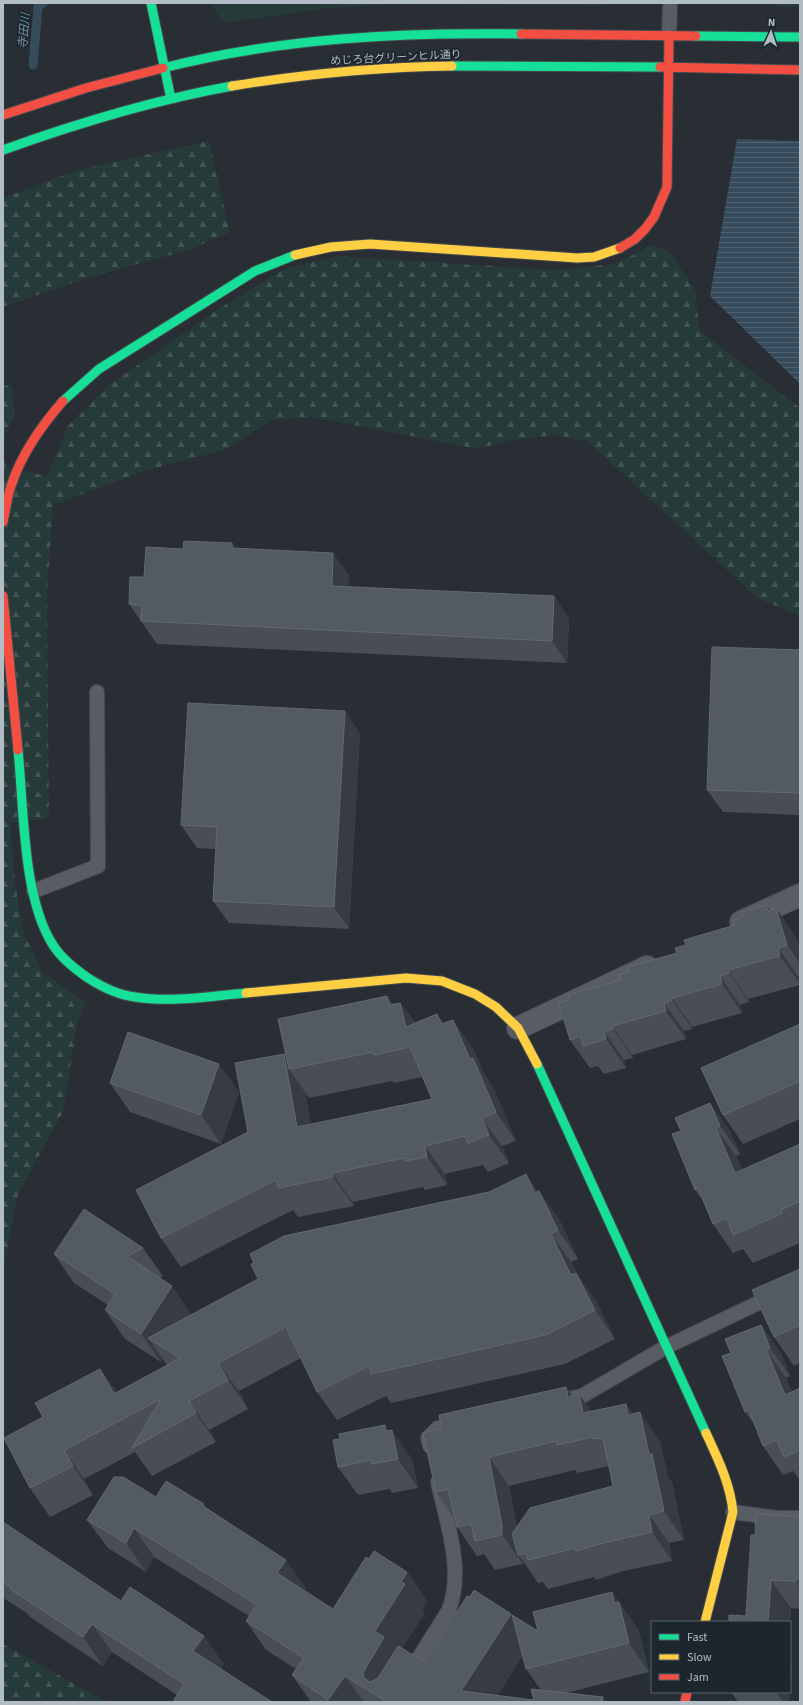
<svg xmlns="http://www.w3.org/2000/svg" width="803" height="1705" font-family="'Source Sans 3','Noto Sans JP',sans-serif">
<defs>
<pattern id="forest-firs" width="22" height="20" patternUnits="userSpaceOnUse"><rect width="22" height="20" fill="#263a39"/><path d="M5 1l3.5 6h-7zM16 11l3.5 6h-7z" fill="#435554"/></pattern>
<pattern id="water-rules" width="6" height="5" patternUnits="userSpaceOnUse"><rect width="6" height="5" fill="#364b5b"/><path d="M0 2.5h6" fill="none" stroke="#516371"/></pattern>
</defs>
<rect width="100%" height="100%" fill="#282e34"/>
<path fill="url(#forest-firs)" d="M209 141 230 232 189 250 86 278 3 307V198L77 170Z
M651 245 669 251 695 290 700 331 800 408V616L757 598 587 441 556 435 511 440 478 449 313 417 271 420 227 449 147 470 53 505 47 594 49 818 10 823 15 883 23 930 42 972 86 1002 78 1019 63 1112 18 1194 3 1270V457L6 467 47 476 68 426 109 385 217 310 284 269 337 256 550 270 616 264Z
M3 385 11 386 15 413 3 443Z
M3 1644 107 1702H3Z"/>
<path fill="#263a39" d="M210 3H606V6L396 4 321 9 224 23Z
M776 3H800V7H777Z"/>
<path fill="url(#water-rules)" d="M737 139 800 141V384L710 296Z"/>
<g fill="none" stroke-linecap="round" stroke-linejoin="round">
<path stroke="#364b5b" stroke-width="9" d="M33 65 38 7 43 3"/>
<g stroke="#464a4f" stroke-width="16">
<path id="lane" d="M669 35 670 7
M34 891 98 866 97 692
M563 1400 582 1396 666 1347 800 1283
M430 1446 428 1438 438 1428 460 1423
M733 1512 777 1518H800
M391 1702 449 1610C464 1569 447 1524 438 1482"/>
</g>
<g stroke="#464a4f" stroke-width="24">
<path id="street" d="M741 922 800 895
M518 1028 647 967"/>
</g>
<g stroke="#464a4f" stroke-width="11">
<path id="fast" d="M151 3 171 99
M696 36 800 37
M452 66 660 67
M163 68C281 38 401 32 521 34
M3 150C78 123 154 100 232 86
M63 401 99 369 255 271 295 255
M18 750C24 806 22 897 53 945 61 958 75 969 88 978 102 987 118 995 135 997 171 1003 210 996 246 993
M537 1064 706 1433"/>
</g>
<g stroke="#464a4f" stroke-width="11">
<path id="slow" d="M232 86C305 74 378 67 452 66
M295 255 331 247 370 244 577 258 594 257 620 248
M246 993 406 978 442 981 475 994 496 1007 518 1028 537 1064
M705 1622 733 1512C730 1483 718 1459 706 1433"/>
</g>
<g stroke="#464a4f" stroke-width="11">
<path id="jam" d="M521 34 696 36
M660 67 800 70
M3 115 86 88 163 68
M620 248 635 239 645 229 654 217 667 187 669 35
M3 522C6 510 7 497 11 486 21 455 42 425 63 401
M3 596 18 750
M685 1702 687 1692"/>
</g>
<use href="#lane" stroke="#575d62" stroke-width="14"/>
<use href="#street" stroke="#575d62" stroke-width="22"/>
<use href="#fast" stroke="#16e098" stroke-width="9"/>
<use href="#slow" stroke="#ffcf43" stroke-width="9"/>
<use href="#jam" stroke="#f24e42" stroke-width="9"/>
</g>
<path fill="#484e54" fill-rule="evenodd" d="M232 543 236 548 349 575 348 587 554 596 569 619 567 663 157 644 129 604 144 577Z
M800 650V815L723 812 707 790Z
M345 711 360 734 349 929 229 923 213 901 216 849 197 848 181 825Z
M766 905 770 910 796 937 800 950V976H798L800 985 748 999 749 1002 740 1005 742 1013 692 1027V1029L684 1031 686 1039 632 1055 633 1058 624 1060 626 1068 604 1074 598 1066 590 1068 570 1040V1000L621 980 629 972 677 953 686 945 735 925 744 917Z
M400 1003 415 1023 444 1024 473 1048 484 1074 493 1087 516 1141 502 1146 509 1163 488 1172 483 1165 445 1174 447 1185 425 1190 423 1187 353 1202 354 1206 298 1217 293 1210 181 1267 161 1238 248 1132 284 1054 287 1059 393 1004ZM422 1077 432 1099 311 1124 305 1092 309 1098 392 1081 394 1083Z
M800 1024V1119L743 1144 723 1115Z
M110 1083 239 1092 221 1144 130 1112Z
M710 1103 730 1131 740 1154 736 1156 742 1170 800 1144V1243L753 1263 743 1249 733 1253 713 1224 704 1202 695 1190 681 1131Z
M538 1191 559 1219 578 1259 571 1262 577 1274 596 1301 615 1339 565 1364 391 1403 386 1396 337 1420 317 1392 301 1358 239 1391 248 1409 209 1430 216 1442 152 1476 135 1452 84 1479 93 1495 50 1517 30 1488 43 1417 100 1369 117 1392 167 1365 163 1359 161 1362 125 1339 105 1310 108 1305 74 1283 54 1254 143 1248 163 1276 160 1278 192 1315Z
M800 1269V1363L794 1366 774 1337Z
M761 1325 781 1353 790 1376 786 1378 792 1392 800 1388V1480L793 1471 783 1475 763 1446 754 1424 745 1412 731 1353Z
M579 1394 591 1411 626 1404 633 1414 660 1441 668 1477 672 1482 684 1540 669 1543 672 1561 623 1571 596 1580 594 1577 548 1589 543 1582 538 1583 523 1561V1564L495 1570 484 1554 477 1556 457 1527 455 1520 436 1492 442 1429ZM609 1466 613 1486 517 1527 509 1486 575 1470 577 1473Z
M389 1431 412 1459 418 1488 392 1493 390 1489 358 1495 338 1467Z
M156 1497 208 1509 306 1588 304 1591 333 1609 369 1559 407 1572 427 1601 422 1609 425 1613 402 1648 425 1662 470 1597 513 1616 538 1631 612 1592 639 1631 649 1672 566 1693 606 1702H311L292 1675 296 1669 266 1650 246 1621 249 1616 154 1557 146 1572 108 1548 87 1520ZM523 1655 526 1669 541 1690 534 1700 497 1696Z
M800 1517V1609L791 1608 790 1628V1622L746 1616 755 1535Z
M3 1522 121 1601 224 1664 221 1669 272 1702H175L174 1700 177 1695 112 1652 103 1666 30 1617 27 1613 3 1598Z
M790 1665 792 1667 789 1702H738L731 1692H790Z"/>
<path fill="#363c42" d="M232 543 248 566 232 548Z
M333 553 349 575 347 608 332 586Z
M554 596 569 619 567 663 552 641Z
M345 711 360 734 349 929 334 907Z
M766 905 782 928 776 908 796 937 800 950V964L787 945 768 911Z
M778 948 798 976 800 984 780 956Z
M728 970 748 999 749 1002 729 973Z
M720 976 740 1005 742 1013 722 984Z
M387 996 404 1020 400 1003 420 1032 426 1056 390 1005Z
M672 998 692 1027V1029L672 1000Z
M664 1003 684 1031 686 1039 666 1011Z
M437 1014 457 1042 442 1024Z
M453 1020 473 1048 484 1074 493 1087 516 1141 496 1112 470 1059Z
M612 1026 632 1055 633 1058 613 1029Z
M604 1031 624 1060 626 1068 606 1039Z
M284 1054 294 1069H289L305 1092 317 1156 297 1127Z
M219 1064 239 1092 221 1144 201 1115Z
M710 1103 730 1131 740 1154 720 1126Z
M482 1118 502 1146 509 1163 489 1135Z
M716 1128 736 1156 755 1202 735 1173Z
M425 1146 445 1174 447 1185 427 1157Z
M332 1173 353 1202 354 1206 333 1177Z
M526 1174 542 1197 539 1191 559 1219 578 1259 558 1230 535 1193Z
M781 1210 800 1237V1238L783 1213Z
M551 1234 571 1262 577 1274 596 1301 615 1339 595 1310 571 1275Z
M172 1286 192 1315 148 1338 163 1359 161 1362 141 1334Z
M761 1325 781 1353 790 1376 770 1348Z
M766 1349 786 1378 800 1411 785 1395Z
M218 1363 239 1391 248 1409 228 1380Z
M100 1369 120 1397 114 1394Z
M566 1387 583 1412 579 1394 599 1423 602 1438 568 1397Z
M189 1401 209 1430 216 1442 196 1413Z
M626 1404 643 1429 640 1412 660 1441 668 1477 672 1482 684 1540 664 1511 649 1454 628 1415Z
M385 1425 394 1438 392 1430 412 1459 418 1488 398 1459 386 1431Z
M64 1450 84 1479 93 1495 73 1466Z
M489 1457 509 1486 523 1554 518 1555 523 1561V1564L502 1535Z
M204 1504 224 1532 203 1506Z
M649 1515 669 1543 672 1561 652 1532Z
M134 1528 154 1557 146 1572 126 1543Z
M286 1560 306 1588 297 1602 277 1573Z
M407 1572 427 1601 422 1609 425 1613 397 1656 380 1697 363 1673 375 1631 401 1582Z
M796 1579 800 1585V1588L796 1581Z
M771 1580 791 1608 790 1628V1622H768Z
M612 1592 639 1631 649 1672 629 1643 614 1603Z
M511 1614 531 1642 493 1702 461 1691Z
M92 1624 112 1652 103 1666 83 1637Z
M204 1636 224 1664 213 1680 193 1651Z
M790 1665 792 1667 789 1702H783L776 1692H790Z
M363 1673 380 1697 364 1678Z
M345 1676 364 1702H330L328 1700Z
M603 1697 606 1702H602Z"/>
<path fill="#535a60" stroke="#626970" d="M184 541 232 543V548L333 553 332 586 554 596 552 641 141 621 142 605 129 604 130 577H144L146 547 183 549Z
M712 647 800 650V793L707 790Z
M188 703 345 711 334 907 213 901 217 827 181 825Z
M766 905 768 911 776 908 787 945 778 948 780 956 728 970 729 973 720 976 722 984 672 998V1000L664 1003 666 1011 612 1026 613 1029 604 1031 606 1039 583 1046 581 1036 570 1040 559 1003 570 1000 568 995 621 980 619 975 629 972 628 967 677 953 675 948 686 945 684 940 735 925 733 920 744 917 742 912Z
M387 996 390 1005 400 1003 406 1027 437 1014 442 1024 453 1020 470 1059 473 1058 496 1112 482 1118 489 1135 468 1143 465 1136 425 1146 427 1157 405 1161 404 1158 332 1173 333 1177 278 1188 276 1180 161 1238 136 1190 248 1132 235 1063 284 1054 297 1127 432 1099 410 1047 374 1055 373 1052 289 1069 278 1019Z
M800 1024V1081L723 1115 701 1068Z
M128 1032 219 1064 201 1115 110 1083Z
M710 1103 720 1126 716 1128 735 1173 800 1144V1201L781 1210 783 1213 733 1235 727 1218 713 1224 698 1188 695 1190 672 1134 681 1131 675 1118Z
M526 1174 535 1193 539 1191 558 1230 551 1234 571 1275 576 1273 595 1310 545 1335 371 1374 369 1366 317 1392 286 1327 218 1363 228 1380 189 1401 196 1413 132 1448 161 1399 64 1450 73 1466 30 1488 4 1438 43 1417 35 1403 100 1369 114 1394 180 1358 148 1338 258 1279 251 1264 254 1263 250 1254 284 1236 489 1192Z
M84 1209 143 1248 127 1256 172 1286 141 1334 105 1310 115 1294 54 1254Z
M800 1269V1325L774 1337 752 1290Z
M761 1325 770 1348 766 1349 785 1395 800 1388V1450L784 1457 777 1440 763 1446 749 1410 745 1412 722 1356 731 1353 725 1339Z
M566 1387 568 1397 579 1394 583 1413 626 1404 628 1415 640 1412 649 1454H652L664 1511 649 1515 652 1532 603 1543 576 1551 575 1548 528 1560 526 1553 518 1555 512 1534 530 1508 613 1486 603 1438 594 1439 593 1437 557 1445 556 1441 489 1457 502 1525V1535L475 1541 471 1524 457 1527 448 1489 436 1492 423 1433 442 1429 439 1415Z
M385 1425 386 1431 392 1430 398 1459 372 1464 371 1460 338 1467 333 1440 340 1439 339 1434Z
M114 1477H123L156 1497 166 1481 204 1504 203 1506 286 1560 277 1573 333 1609 366 1557 369 1559 374 1551 407 1572 401 1582 405 1584 375 1631 384 1637 363 1673 364 1678 370 1682 378 1678 398 1646 425 1662 467 1596 470 1597 474 1590 511 1614 461 1691 534 1700 531 1689 603 1697 602 1702H387L345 1676 328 1700 292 1675 304 1658 246 1621 257 1605 134 1528 126 1543 87 1520Z
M756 1514 800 1517V1578L796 1579V1581L771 1580 768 1622H729V1615L746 1616 751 1535H755Z
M3 1522 121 1601 130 1587 204 1636 193 1651 272 1702H177L174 1700 184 1684 92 1624 83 1637 10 1589 11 1587 3 1582Z
M612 1592 614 1603 619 1602 629 1643 526 1669 512 1615 538 1631 533 1612Z"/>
<g text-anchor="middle" stroke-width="3" stroke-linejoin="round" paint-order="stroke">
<g font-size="11" fill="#b1bcc5" stroke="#1c262e">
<text transform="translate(396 57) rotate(-3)" y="4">めじろ台グリーンヒル通り</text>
</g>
<g font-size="12" font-style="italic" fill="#7391a8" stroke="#1c262e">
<text transform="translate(24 31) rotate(-85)" y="4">寺田川</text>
</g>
</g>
<rect width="803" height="1705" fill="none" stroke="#b1bcc5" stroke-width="8"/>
<rect x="651" y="1621" width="140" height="72" fill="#1c262e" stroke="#58626a"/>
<rect x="659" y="1634" width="20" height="6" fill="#16e098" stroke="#58626a"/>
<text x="687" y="1641" font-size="12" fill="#b1bcc5">Fast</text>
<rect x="659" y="1654" width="20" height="6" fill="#ffcf43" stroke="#58626a"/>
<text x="687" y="1661" font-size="12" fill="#b1bcc5">Slow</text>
<rect x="659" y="1674" width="20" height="6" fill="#f24e42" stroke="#58626a"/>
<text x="687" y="1681" font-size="12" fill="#b1bcc5">Jam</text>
<g transform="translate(771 32) rotate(3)" stroke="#1c262e" stroke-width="3" paint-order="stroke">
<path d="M0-3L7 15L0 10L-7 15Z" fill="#b1bcc5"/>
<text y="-6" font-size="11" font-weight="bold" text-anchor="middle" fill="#b1bcc5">N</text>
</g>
</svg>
